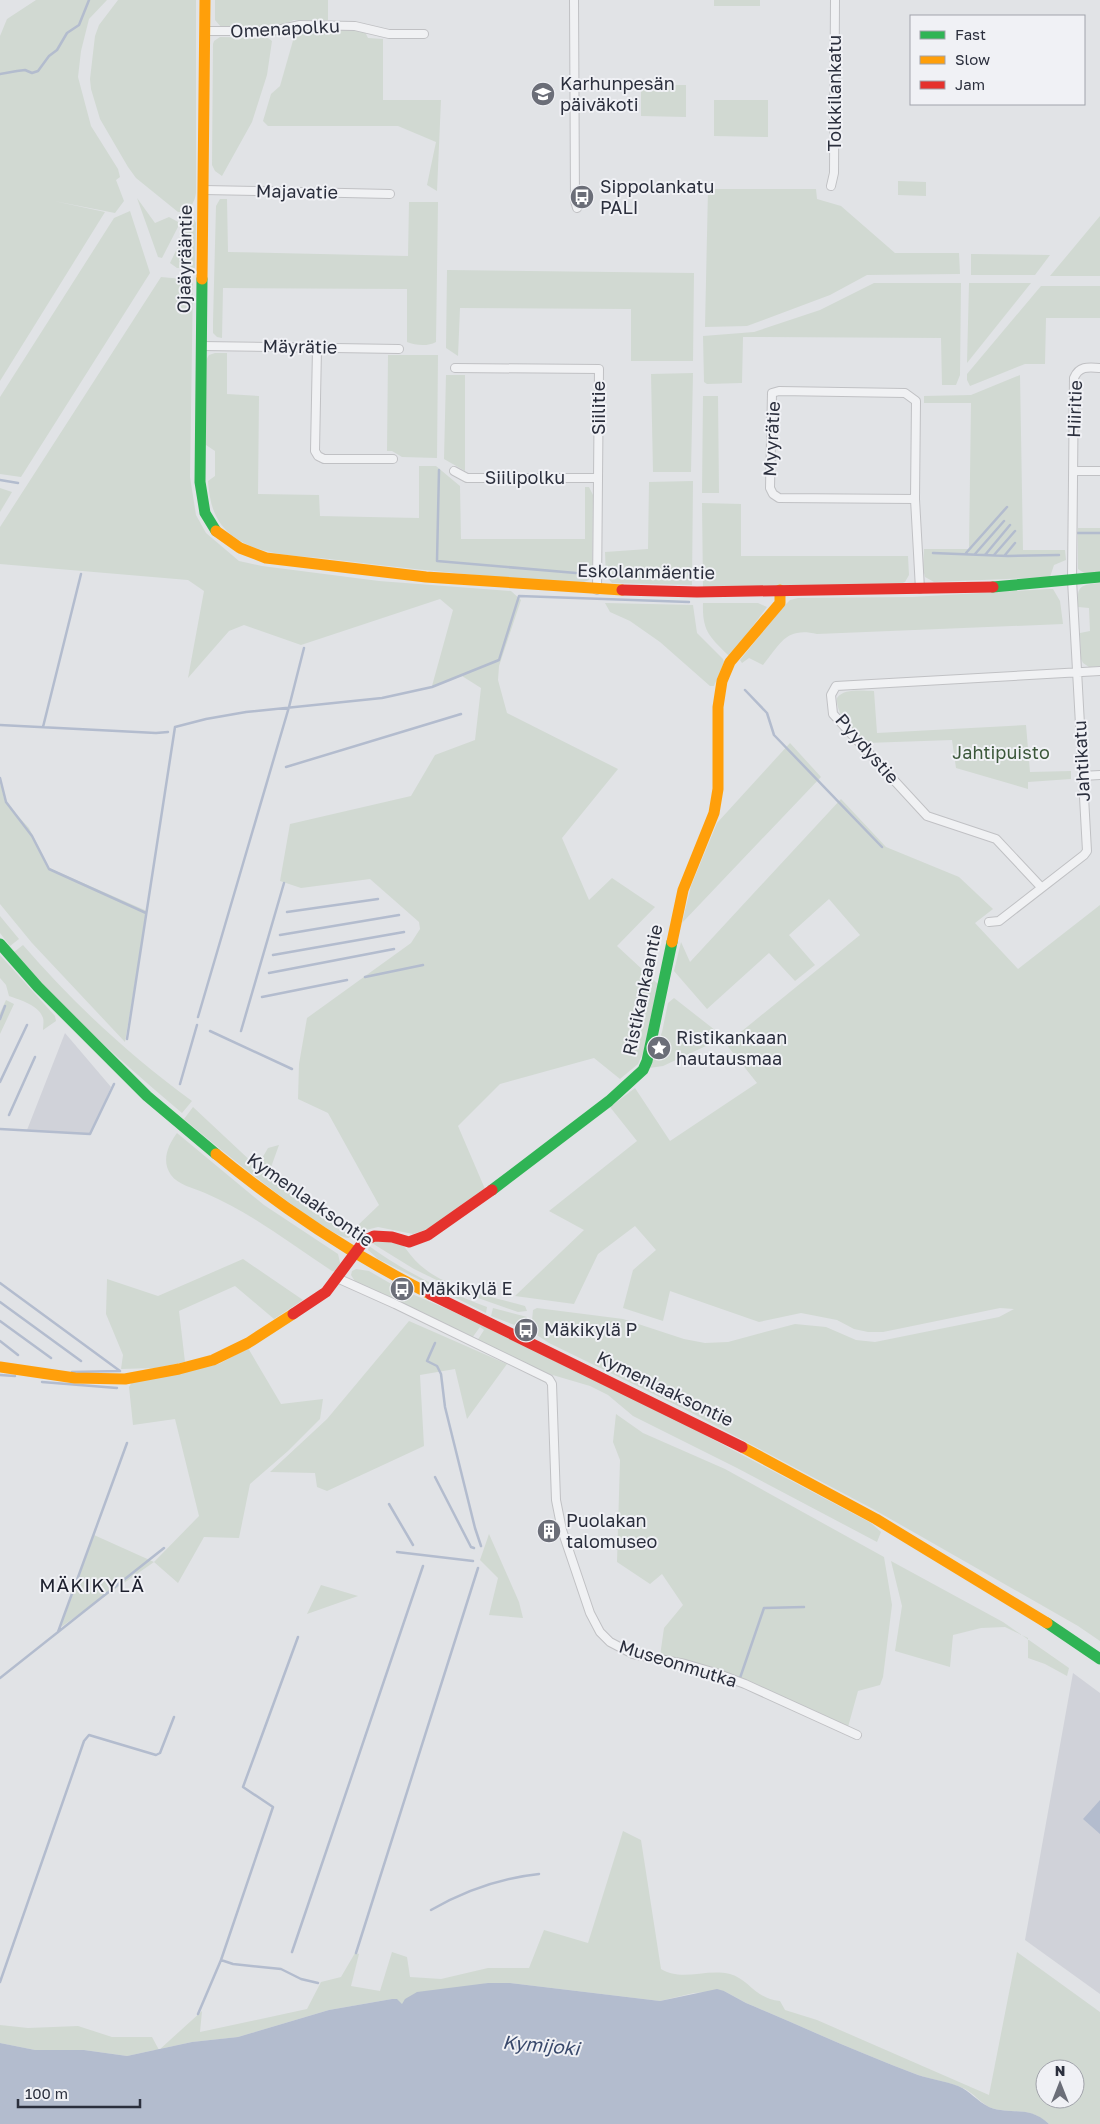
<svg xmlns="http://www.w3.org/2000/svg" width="1100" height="2124" font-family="'Golos Text',sans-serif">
<rect width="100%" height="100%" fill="#e1e3e6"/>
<path fill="#d0d2d9" d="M65 1033 111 1087 91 1134 27 1130Z
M1073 1673 1100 1693V1994L1025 1940Z"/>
<path fill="#d1d9d2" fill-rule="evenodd" d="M36 0H107L89 19 81 51 78 77 91 126 118 169 120 177 116 180 124 201 115 213 54 201 105 212 0 381V36L7 19Z
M118 0H196V193C195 202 189 213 178 212L136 178 128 167 100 119 91 89 90 79 95 36 99 25Z
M215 0H328V20H294L276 27H221L215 20Z
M714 0H760V6H714Z
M296 30H364L368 38 383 39V100H441L437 191 427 185 436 142 398 126H268L263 121 271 94 280 86Z
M220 37 268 38 272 41 267 75 252 122 222 176 215 171 212 165 213 44 214 41Z
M641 85H686V117L641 116Z
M714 100H768V137L714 136Z
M898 181 926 182V196L898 195Z
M708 189H816L817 199 841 206 895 253H959L960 274 867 275 830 295 747 326 705 327Z
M137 198 155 223 169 217 180 223 162 258 158 257Z
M220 199H227L228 252 408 256 409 202H438L436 342C427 347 415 345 407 342V289L223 288 222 338 217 337 213 333V322L216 206Z
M130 211 150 273 21 477 0 474V397L114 218Z
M1100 216V276H1050Z
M194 219 196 223 195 268H177L170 263 191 220Z
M971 254 1050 255 1035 275H971Z
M447 270 694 273 693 361H631V309L460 308 458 356 446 348Z
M161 277 193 280 190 477 196 515 206 533 239 561 262 566 379 581 511 591 521 600 499 666 498 680 507 713 618 769 562 838 589 900 612 878 655 907 617 946 658 984 643 1053 638 1064 620 1079 594 1058 500 1084 458 1126 485 1189 431 1228 413 1234 378 1227 362 1231 355 1228 379 1205 328 1113 298 1099 299 1064 307 1018 411 943 420 929 419 922 370 879 301 888 280 881 290 824 411 796 435 755 475 740 481 688 462 676 432 686 453 610 440 599 301 645 244 625 229 631 188 678 204 591 188 580 0 564V527Z
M874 283H961L960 375 956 385H942L941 338 743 337 742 383 707 384 704 382 703 336 754 332 820 310Z
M969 283H1031L967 363Z
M1041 286H1100V318H1046L1045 364H1025L970 386 967 380V374Z
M215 353H227V394L259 396 258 494 319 495 320 516 419 518V466H436L460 486 461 539H585V487H589L593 495 592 574 589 580 579 584C495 577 412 570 329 559 302 556 268 556 244 543 217 529 210 509 208 481L215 476V451L206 445V360L209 355Z
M388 355H438L437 458 402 457 392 451H387Z
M693 373 691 472H653L651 374Z
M446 375H465V471L444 459Z
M1020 375 1023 550H1065L1066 560 1054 565 1050 577 934 582 925 577 923 569 924 549H969L971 403H924V396L971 395Z
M703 396H718L719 493H702Z
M693 481 692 585 612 583 606 576 605 552 648 549 649 482Z
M0 488 12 492 0 512Z
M702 503 741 504V556H908L909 575 905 582 896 586 703 587Z
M1078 528H1100V574L1084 573 1078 569Z
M1100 583V666L1089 667 1083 663 1081 659 1080 633 1090 631 1089 608 1078 607C1077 586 1079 585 1100 583Z
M1049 589H1053L1060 601 1063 624 817 634C786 627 781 643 763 665L749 658 742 663 740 660 784 606 790 600 798 598 912 597Z
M605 603 693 605 697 633 723 659 724 662 714 686H710L660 642 630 621 610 612Z
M703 603H758L767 607 730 657C710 637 702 632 703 603Z
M874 691 877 733 1026 725 1030 772 1071 771V779L1028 782V789L956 768 952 740 866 743C854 730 836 717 837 698 844 688 863 691 874 691Z
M790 743 821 777 682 923 691 886 717 823Z
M0 783 5 802 29 828 49 868 147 911 125 1042 32 943 0 904Z
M841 799 886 847 959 877 993 909 975 923 1018 969 1100 905V1641L1078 1626 873 1509 684 1409 549 1343 531 1331 533 1310 537 1308 623 1319 684 1339 705 1343 728 1342 795 1324 826 1327 856 1340 875 1342 999 1317 1014 1309 1000 1308 883 1332H868L854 1329 837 1320 801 1313 759 1322 670 1291 663 1321 623 1308 633 1270 656 1250 635 1226 598 1254 574 1304 515 1296 584 1230 549 1211 637 1141 610 1107 635 1088 670 1141 757 1083 726 1044 860 935 829 899 789 935 815 965 795 981 769 953 707 1009 674 971 681 942 690 962Z
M0 916 19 939 10 946 0 933Z
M23 945C74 1004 129 1055 192 1101L182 1113C123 1063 64 1011 14 952Z
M0 955 55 1016 56 1021 43 1030C43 1027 44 1021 43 1018 39 1005 20 1000 9 996L6 985 0 978Z
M674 998 720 1034 721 1039 663 1066 649 1068 662 1032 668 1003Z
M6 1000 14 1004 0 1034V1013Z
M193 1107 270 1179 350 1236 349 1238C330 1240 205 1137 184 1119Z
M177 1133 264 1205 338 1254 341 1267 337 1272 332 1271C291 1244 250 1212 205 1193 194 1188 178 1185 171 1175 161 1161 168 1145 177 1133Z
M279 1145 270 1170 261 1160 268 1148Z
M375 1240 402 1244C408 1251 413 1259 420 1265 445 1288 493 1297 525 1306L527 1311 518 1312 461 1292 414 1269 375 1245 372 1242Z
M369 1246C406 1273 445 1291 487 1307L486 1313 378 1259 368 1250Z
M243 1259 303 1300 274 1319 235 1286 179 1311 185 1362 155 1368 121 1369 123 1355 106 1314 107 1279 158 1296Z
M356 1269 369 1271 400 1289 393 1300 356 1283 351 1275 352 1271Z
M405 1291 454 1312 680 1422 871 1523 881 1532 877 1542 737 1468 633 1416 608 1395 590 1386 539 1371 477 1341 484 1330 480 1327 472 1338 401 1303 399 1301Z
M493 1308 527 1317 526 1323 522 1328 491 1316Z
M409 1321 507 1364 467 1419 455 1369 420 1375 424 1446 327 1491 317 1487 315 1473 270 1472 327 1419Z
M248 1348 281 1404 323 1399 320 1419 288 1451 250 1484 239 1538 204 1537 178 1583 154 1562 61 1627 94 1535 154 1562 199 1516 175 1419 133 1425 129 1387 132 1382 219 1364Z
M616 1414 643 1433 725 1469 884 1557 892 1605 883 1677 880 1685 858 1691 848 1727 660 1656 664 1628 683 1605 662 1574 650 1584 617 1562 620 1460 613 1442Z
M489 1534 519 1602 523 1618 489 1615 498 1578 480 1560Z
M891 1561 1003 1622 1069 1668 1067 1676 1045 1664 1028 1658V1638L1005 1627 981 1628 953 1635 950 1667 895 1651 902 1606Z
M321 1585 358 1596 307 1614Z
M623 1831 641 1840 661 1969C682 1982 706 1968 730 1974 749 1979 755 1999 780 2001L785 2010 817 2020 989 2095 1017 1952 1100 2012V2124H1049C1027 2104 1012 2116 989 2107 980 2102 974 2094 965 2089 950 2082 933 2080 918 2075 859 2053 803 2027 746 2003L724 1991 694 1993 660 2001 510 1983H488L402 2005 392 1999 329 2010 238 2037 192 2042 127 2056 84 2050H35L0 2043V2025L28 2028 78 2026 112 2037H152L159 2050 202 2011 200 2032 307 2009 321 1982 341 1977 355 1953 359 1954 351 1986 380 1991 392 1952 407 1957 410 1977 441 1979 488 1968H529L544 1930 588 1943ZM1045 2069H1075V2099H1045Z"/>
<path fill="#b3bcce" d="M1100 1800V1834L1083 1819Z
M488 1983H510L660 2001 717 1989 724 1991 746 2003C803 2027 859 2053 918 2075 931 2079 945 2081 958 2086 970 2091 977 2101 989 2107 1012 2116 1028 2104 1049 2124H0V2043L35 2050H84L127 2056 192 2042 238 2037 329 2010 392 1999H397L402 2004 405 1999 417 1992Z"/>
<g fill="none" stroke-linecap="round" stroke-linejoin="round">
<path stroke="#b3bcce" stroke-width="2.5" d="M0 74 17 71 25 70 32 73 38 71 49 56 57 50 67 33 79 25 89 0
M439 470 437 561 576 573
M0 480 18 483
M1077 533H1100
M933 553 1008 556 1059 555
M966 553 1007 507
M975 554 1004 521
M985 555 1010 525
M994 555 1015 531
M1005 555 1015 543
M745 690 767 713 774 735 882 847
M0 725 156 733 168 732
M43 727 81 574
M286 767 461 714
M0 778 6 802 32 836 49 869 146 913
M287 912 378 899
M280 935 399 915
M273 955 404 932
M269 973 394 949
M365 977 423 965
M262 997 347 980
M198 1017 289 707 304 648
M0 1019 5 1006
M210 1031 292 1069
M241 1031 284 883
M127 1039 175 727 206 719 246 712 382 698 432 687 499 660 519 596 689 602
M0 1082 27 1025
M180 1084 197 1025
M9 1115 35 1057
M0 1129 90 1134 114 1084
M0 1283 120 1371
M0 1302 81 1361
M0 1321 51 1358
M0 1341 18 1355
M435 1343 427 1361 437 1366 441 1374 445 1407 475 1528 481 1546
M72 1372 119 1371
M0 1375 15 1376
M42 1382 117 1388
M435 1477 471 1547 474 1548
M389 1504 413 1545
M397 1552 473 1561
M58 1632 127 1443
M0 1678 164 1548
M740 1678 764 1608 804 1607
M431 1910C464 1891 501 1878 539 1874
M292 1952 423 1566
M356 1953 478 1568
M221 1960 233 1964 281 1969 301 1979 318 1983
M0 1982 84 1741 89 1735 156 1755 160 1753 174 1717
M198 2014 221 1960 273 1807 243 1787 298 1637"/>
<g stroke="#c0c1c4" stroke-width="10">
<path id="street" d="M574 0 575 201 577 208
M205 31H272L300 25 355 26 389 34H424
M831 186 834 173 835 0
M204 190 390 194
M201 346 399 349
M317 348 315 451 318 456 324 459H393
M455 368 599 369 597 590
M454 471 467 478H598
M1073 471H1100
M915 499 779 498 773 494 770 488 772 393 779 391 905 393 916 401 915 499 920 589
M1082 776 1100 775
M1041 887 996 839 927 816 833 714 831 695 836 686 1100 671
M989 922 999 921 1084 855 1087 851 1072 580 1074 378C1079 366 1088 367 1100 368
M337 1278 395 1304 549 1379 552 1384 556 1500 562 1530 590 1613 600 1632 610 1642 633 1654 685 1664 716 1673 745 1684 857 1735"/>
</g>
<use href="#street" stroke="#f0f1f3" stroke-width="8"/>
<path stroke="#30b455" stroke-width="11" d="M202 279 200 482 205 513 216 531
M993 587 1100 577
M0 944 38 987 147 1096 216 1154
M492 1190 609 1101 643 1070 647 1061 672 942
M1047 1623 1100 1659"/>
<path stroke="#ff9f0a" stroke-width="11" d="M202 279 205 0
M216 531 240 548 266 558 426 577 622 590
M672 942 683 890 714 813 718 789V707L722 681 730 662 780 603V590
M216 1154C283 1209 352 1255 430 1294
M0 1367 75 1378 125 1379 179 1369 213 1360 248 1343 293 1314
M742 1447 876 1519 1047 1623"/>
<path stroke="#e5322d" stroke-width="11" d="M622 590 697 592 993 587
M430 1294 742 1447
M293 1314 326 1292 364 1241 374 1236 392 1237 409 1242 428 1235 492 1190"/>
</g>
<defs>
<g id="school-disc" transform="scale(1.25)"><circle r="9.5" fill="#6b6e78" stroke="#f0f1f5"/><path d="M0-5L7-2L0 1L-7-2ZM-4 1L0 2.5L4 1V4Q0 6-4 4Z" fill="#fff"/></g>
<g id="bus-disc" transform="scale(1.25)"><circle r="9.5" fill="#6b6e78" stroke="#f0f1f5"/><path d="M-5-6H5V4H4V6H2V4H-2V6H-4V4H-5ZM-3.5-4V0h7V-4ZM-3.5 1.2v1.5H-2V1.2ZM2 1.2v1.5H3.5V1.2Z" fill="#fff"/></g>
<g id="sight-disc" transform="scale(1.25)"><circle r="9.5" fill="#6b6e78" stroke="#f0f1f5"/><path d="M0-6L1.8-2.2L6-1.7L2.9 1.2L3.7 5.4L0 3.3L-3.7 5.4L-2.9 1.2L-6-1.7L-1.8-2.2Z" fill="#fff"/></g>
<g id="building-disc" transform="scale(1.25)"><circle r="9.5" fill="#6b6e78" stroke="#f0f1f5"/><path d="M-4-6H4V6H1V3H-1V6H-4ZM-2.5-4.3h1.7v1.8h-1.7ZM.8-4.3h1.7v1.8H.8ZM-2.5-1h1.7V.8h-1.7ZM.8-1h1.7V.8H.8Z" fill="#fff"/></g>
</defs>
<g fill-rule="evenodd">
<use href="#school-disc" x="543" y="94"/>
<use href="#bus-disc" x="582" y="197"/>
<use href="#sight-disc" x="659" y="1048"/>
<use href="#bus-disc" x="402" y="1289"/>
<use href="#bus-disc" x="526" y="1330"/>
<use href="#building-disc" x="549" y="1531"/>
</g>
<g text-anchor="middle" stroke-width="4" stroke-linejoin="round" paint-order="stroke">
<g font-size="18" fill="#2b2f3d" stroke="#f0f1f5">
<text transform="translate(285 29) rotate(-3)" y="6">Omenapolku</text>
<text transform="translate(835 93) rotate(-90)" y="6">Tolkkilankatu</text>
<text transform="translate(297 192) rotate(1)" y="6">Majavatie</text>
<text transform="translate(185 259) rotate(-89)" y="6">Ojaäyrääntie</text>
<text transform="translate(300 347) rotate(1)" y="6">Mäyrätie</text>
<text transform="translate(599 408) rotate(-90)" y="6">Siilitie</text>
<text transform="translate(1075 409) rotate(-88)" y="6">Hiiritie</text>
<text transform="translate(772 439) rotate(-87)" y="6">Myyrätie</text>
<text x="525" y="484">Siilipolku</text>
<text transform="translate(646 572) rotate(1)" y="6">Eskolanmäentie</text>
<text transform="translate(867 749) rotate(49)" y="6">Pyydystie</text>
<text transform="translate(1082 761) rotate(-93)" y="6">Jahtikatu</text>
<text transform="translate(643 990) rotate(-78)" y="6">Ristikankaantie</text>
<text transform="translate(310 1200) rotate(35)" y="6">Kymenlaaksontie</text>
<text transform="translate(665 1389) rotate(26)" y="6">Kymenlaaksontie</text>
<text transform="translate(678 1664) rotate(17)" y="6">Museonmutka</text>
</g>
<g font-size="18" fill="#2b2f3d" stroke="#f0f1f5" text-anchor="start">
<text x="560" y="90">Karhunpesän<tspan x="560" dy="21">päiväkoti</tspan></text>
<text x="600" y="193">Sippolankatu<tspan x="600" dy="21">PALI</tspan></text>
<text x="676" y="1044">Ristikankaan<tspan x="676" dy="21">hautausmaa</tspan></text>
<text x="420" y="1295">Mäkikylä E</text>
<text x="544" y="1336">Mäkikylä P</text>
<text x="566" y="1527">Puolakan<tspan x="566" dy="21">talomuseo</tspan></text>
</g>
<g font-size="18" fill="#3b573a" stroke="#f0f1f5">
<text x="1001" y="759">Jahtipuisto</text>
</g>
<g font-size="19" letter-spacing="1" fill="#1d202e" stroke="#f0f1f5">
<text x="92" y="1592">MÄKIKYLÄ</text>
</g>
<g font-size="19" font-style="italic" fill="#39496c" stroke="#f0f1f5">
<text transform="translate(541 2045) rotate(5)" y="7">Kymijoki</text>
</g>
</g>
<rect x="910" y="15" width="175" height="90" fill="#f0f1f5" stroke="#a1a3ab"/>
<rect x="920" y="31" width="25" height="8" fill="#30b455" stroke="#a1a3ab"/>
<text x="955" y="40" font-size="15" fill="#2b2f3d">Fast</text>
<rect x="920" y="56" width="25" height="8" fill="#ff9f0a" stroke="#a1a3ab"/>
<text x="955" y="65" font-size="15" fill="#2b2f3d">Slow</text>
<rect x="920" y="81" width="25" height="8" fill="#e5322d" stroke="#a1a3ab"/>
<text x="955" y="90" font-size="15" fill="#2b2f3d">Jam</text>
<g transform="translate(1060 2084)"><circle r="24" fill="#f0f1f5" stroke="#a1a3ab"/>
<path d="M0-4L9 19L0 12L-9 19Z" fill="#6b6e78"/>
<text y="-8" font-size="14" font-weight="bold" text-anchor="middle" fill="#2b2f3d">N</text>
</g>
<path d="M18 2099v8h122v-8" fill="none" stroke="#2b2f3d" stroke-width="2.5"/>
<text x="25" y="2099" font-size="15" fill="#2b2f3d" stroke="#f0f1f5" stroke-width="4" paint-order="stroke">100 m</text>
</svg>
